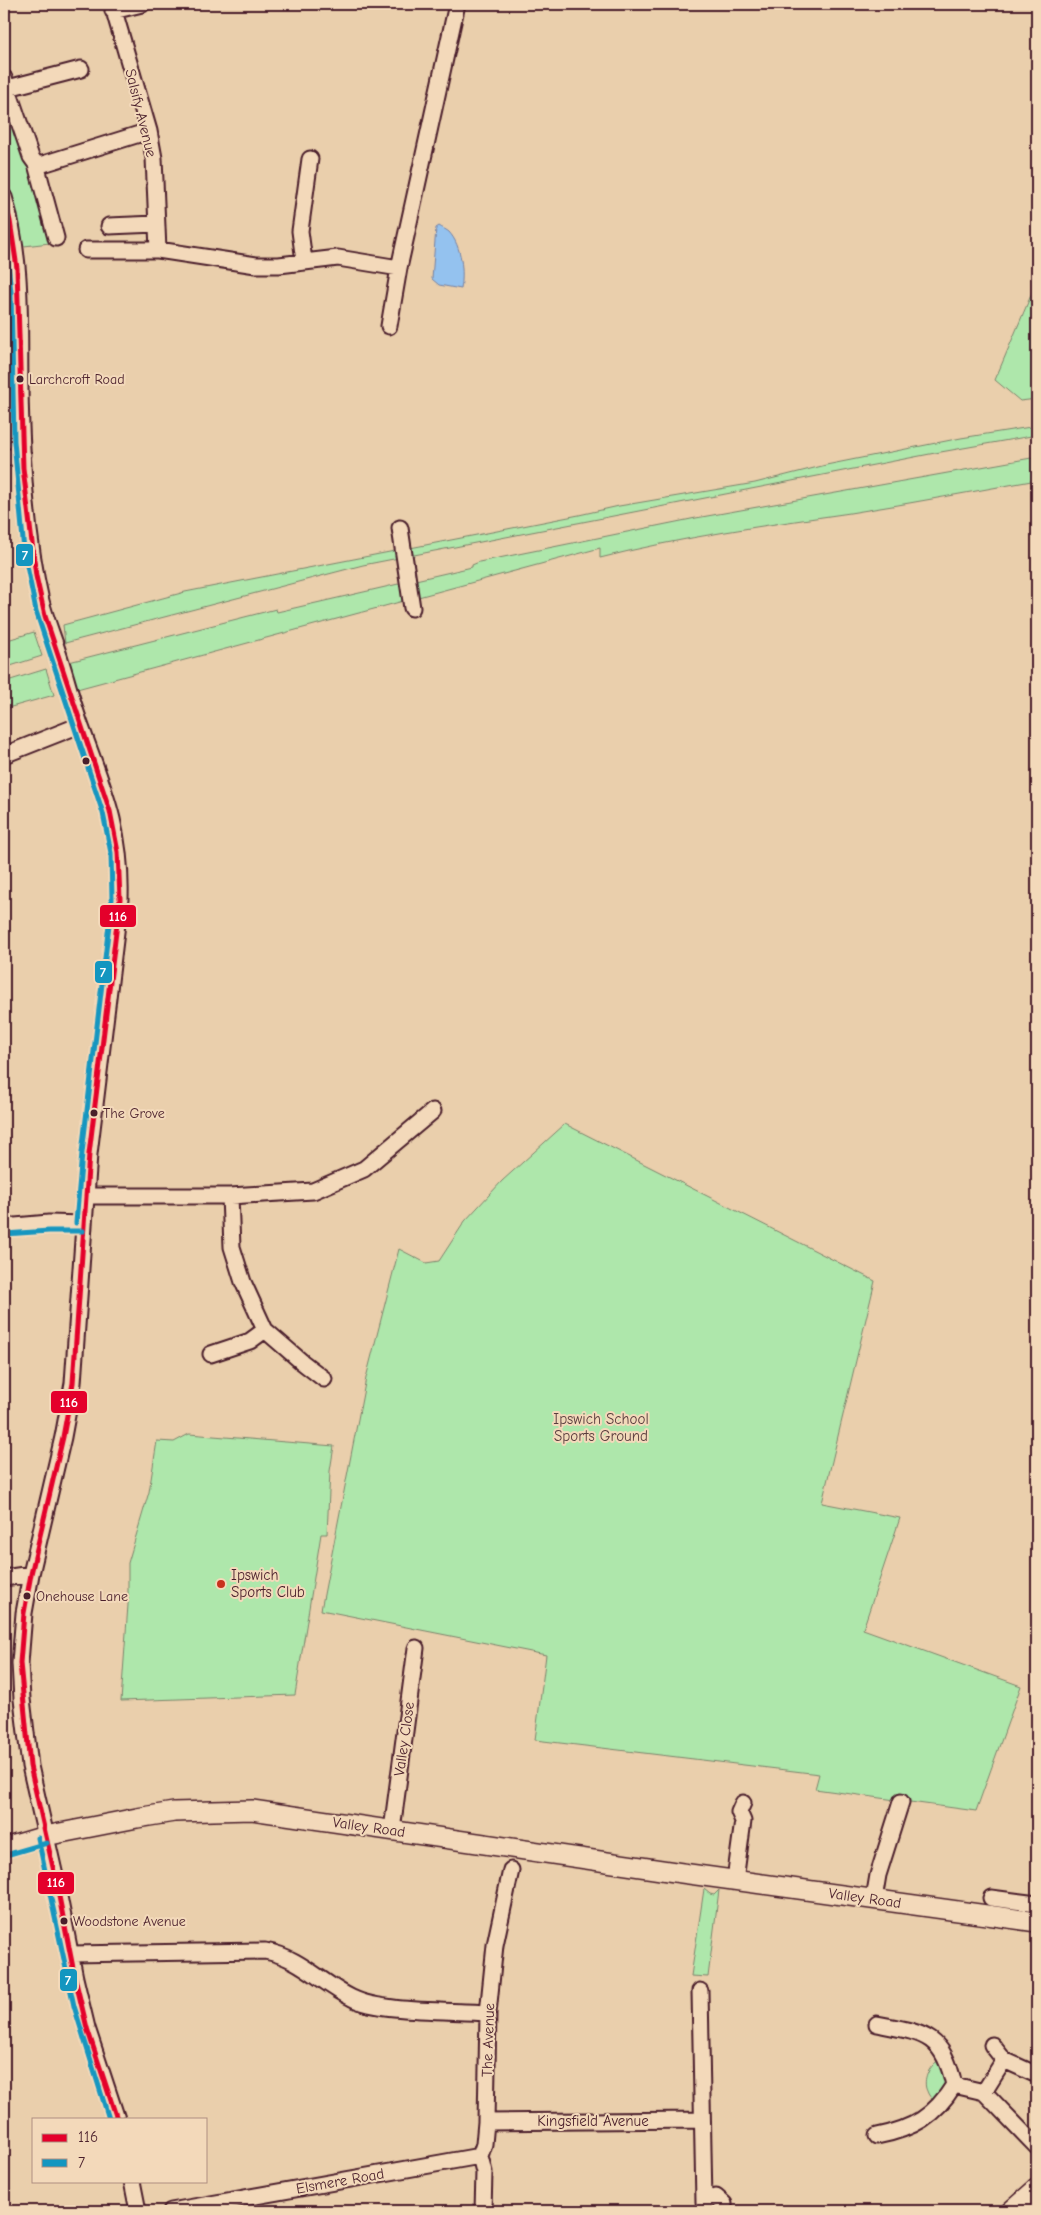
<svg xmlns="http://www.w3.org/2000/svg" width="1041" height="2215" font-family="'Comic Neue',sans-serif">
<rect width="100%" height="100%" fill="#eacfac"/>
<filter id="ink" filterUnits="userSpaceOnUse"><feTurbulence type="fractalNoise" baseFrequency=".02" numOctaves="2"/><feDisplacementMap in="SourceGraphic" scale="10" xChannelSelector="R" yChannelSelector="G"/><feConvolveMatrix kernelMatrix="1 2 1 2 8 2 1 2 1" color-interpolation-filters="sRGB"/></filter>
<g filter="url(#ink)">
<path fill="#aee7ab" stroke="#7c836b" d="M4 89 33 170 50 243 24 246 12 196 4 172Z
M1037 281V399L1020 401 995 380Z
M4 411H15L14 434 4 449Z
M1037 426V435L935 453 363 565 65 643 63 625 185 592 579 515 619 506 755 483 826 465 961 438Z
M1037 457V480C975 491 913 503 850 513 767 525 682 537 600 558V548L77 689 69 662 276 609 277 612 472 567V565L479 562 696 518Z
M34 632 42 656 4 668V641Z
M46 669 54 695 4 709V682Z
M565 1124 875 1281 822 1503 900 1518 863 1629 1021 1686 976 1811 815 1789 819 1774 535 1740 546 1655 321 1610 366 1378 399 1249 426 1263 439 1261 465 1221 502 1181Z
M189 1434 334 1446 330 1471 327 1534H321L295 1695 121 1701 128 1605V1563L149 1492 157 1441 174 1442Z
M704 1889 710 1894 714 1895 719 1890 708 1977 691 1976Z
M938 2061H942L947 2084 934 2102C932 2099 928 2095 927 2091 922 2081 929 2066 938 2061Z"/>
<path fill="#94c2ef" stroke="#7681a1" d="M439 226C442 228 447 230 449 232 462 246 464 273 461 289L439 285 432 279 436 228Z"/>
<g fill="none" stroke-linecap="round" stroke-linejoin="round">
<g stroke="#4a1f2b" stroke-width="19">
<path id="minor" d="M112 4 149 131 154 158 158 250
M113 11 142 4
M4 78 31 157 36 164H43L149 131
M8 88 81 69
M36 164 56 238
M4 197C23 260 19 322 20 387 21 456 26 535 41 601 46 621 54 639 60 659 67 681 73 705 81 727 104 790 122 830 120 899L89 1154 73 1383 63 1437 31 1574 24 1613 20 1663 22 1699 30 1766 55 1876 75 1978 87 2028 117 2119
M109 226 156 224
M86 250H158L256 265H279L338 258 399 268
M304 261 300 231 310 159
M389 326 399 268 457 4
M4 458 23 455
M400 528 412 608
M4 755 80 725
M85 1196H230L313 1191 364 1169 433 1111
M230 1196 232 1247 243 1282 265 1330 302 1362 324 1379
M4 1227 49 1223 83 1224
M211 1354 250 1341 265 1330
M4 1578 31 1574
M392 1830 416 1648
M735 1880 743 1821 739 1812 743 1803
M991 1898 1037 1904
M874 1899 878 1875 901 1802
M70 1954 265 1951C300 1957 321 1983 352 1998 381 2013 453 2010 488 2013
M700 1991 704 2202
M992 2045 1004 2060
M954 2085 984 2092 1037 2147
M984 2092 1004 2060 1037 2075
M486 2122 701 2120
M877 2136C913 2129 935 2116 954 2085 943 2034 924 2033 877 2024
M132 2181 138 2211
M703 2210 706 2199 716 2197 724 2204V2211
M171 2211 480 2156
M483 2211 484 2172 480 2156 484 2144 486 2122 488 2013 495 1945 511 1870"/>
</g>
<g stroke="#4a1f2b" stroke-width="22">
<path id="major" d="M4 1848 45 1836 137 1818 174 1812 252 1810 682 1873 1037 1922
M1011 2211 1037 2188"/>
</g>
<use href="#minor" stroke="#f3d9ba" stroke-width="15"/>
<use href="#major" stroke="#f3d9ba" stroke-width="19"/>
<g stroke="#f3d9ba" stroke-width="9">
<path id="bus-1" d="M4 197 10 221 17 268 23 468 36 576 45 616 110 811 118 852 120 899 89 1154 73 1383 63 1437 31 1574 24 1613 20 1663 30 1766 55 1876 75 1978 87 2028 117 2119"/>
</g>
<g stroke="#f3d9ba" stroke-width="9">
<path id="bus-2" d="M4 228 11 292 14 441 24 551 36 611 103 813 111 853 112 899 82 1153 76 1223
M5 1234 49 1231H83
M38 1838 74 2006 109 2119
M6 1855 47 1843"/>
</g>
<use href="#bus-1" stroke="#e4002b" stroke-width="5"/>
<use href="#bus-2" stroke="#1396c0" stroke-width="5"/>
</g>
</g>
<g fill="#4a1f2b" stroke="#f3d9ba" stroke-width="2">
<circle cx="20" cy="379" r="4.5"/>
<circle cx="86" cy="761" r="4.5"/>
<circle cx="94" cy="1113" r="4.5"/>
<circle cx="27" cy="1596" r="4.5"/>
<circle cx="64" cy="1921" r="4.5"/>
</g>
<circle fill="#c8321e" stroke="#f3d9ba" stroke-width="2" cx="221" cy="1584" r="5"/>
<g text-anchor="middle" stroke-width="4" stroke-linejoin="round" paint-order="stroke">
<g font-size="14" fill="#4a1f2b" stroke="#f3d9ba" text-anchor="start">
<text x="29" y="384">Larchcroft Road</text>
<text x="103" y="1118">The Grove</text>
<text x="36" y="1601">Onehouse Lane</text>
<text x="73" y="1926">Woodstone Avenue</text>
</g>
<g font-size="15" fill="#4a1f2b" stroke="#f3d9ba">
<text transform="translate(141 113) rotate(76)" y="5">Salsify Avenue</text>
<text transform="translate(404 1739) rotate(-82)" y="5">Valley Close</text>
<text transform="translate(369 1827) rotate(8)" y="5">Valley Road</text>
<text transform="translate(865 1898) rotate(8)" y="5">Valley Road</text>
<text transform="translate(488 2040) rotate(-88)" y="5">The Avenue</text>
<text x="593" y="2126">Kingsfield Avenue</text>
<text transform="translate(340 2181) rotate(-10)" y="5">Elsmere Road</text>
</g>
<g font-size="15" fill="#593d3e" stroke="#f3d9ba">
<text x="601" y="1424">Ipswich School<tspan x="601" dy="17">Sports Ground</tspan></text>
</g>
<g font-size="15" fill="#4a1f2b" stroke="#f3d9ba" text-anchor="start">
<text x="231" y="1580">Ipswich<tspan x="231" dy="17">Sports Club</tspan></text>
</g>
</g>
<g stroke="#f3d9ba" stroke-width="2">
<rect x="15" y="543" width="19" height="24" rx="5" fill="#1396c0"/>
<rect x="99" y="904" width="38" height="24" rx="5" fill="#e4002b"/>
<rect x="94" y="960" width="19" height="24" rx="5" fill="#1396c0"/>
<rect x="50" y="1390" width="38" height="24" rx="5" fill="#e4002b"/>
<rect x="37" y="1871" width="38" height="24" rx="5" fill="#e4002b"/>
<rect x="59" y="1968" width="19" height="24" rx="5" fill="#1396c0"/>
</g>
<g font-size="14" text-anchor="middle" font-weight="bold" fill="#fff">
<text x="25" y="560">7</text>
<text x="118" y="921">116</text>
<text x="103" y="977">7</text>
<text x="69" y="1407">116</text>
<text x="56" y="1887">116</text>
<text x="68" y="1985">7</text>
</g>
<rect width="1041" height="2215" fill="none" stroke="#f3d9ba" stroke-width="20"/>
<rect x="10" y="10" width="1021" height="2195" fill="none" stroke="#4a1f2b" stroke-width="2" filter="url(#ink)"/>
<rect x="32" y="2118" width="175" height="65" fill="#f3d9ba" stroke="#af8f81"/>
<rect x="42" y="2134" width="25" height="8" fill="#e4002b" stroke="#af8f81"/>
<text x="78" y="2142" font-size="15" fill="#4a1f2b">116</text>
<rect x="42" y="2159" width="25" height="8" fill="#1396c0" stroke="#af8f81"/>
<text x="78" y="2168" font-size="15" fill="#4a1f2b">7</text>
</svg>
